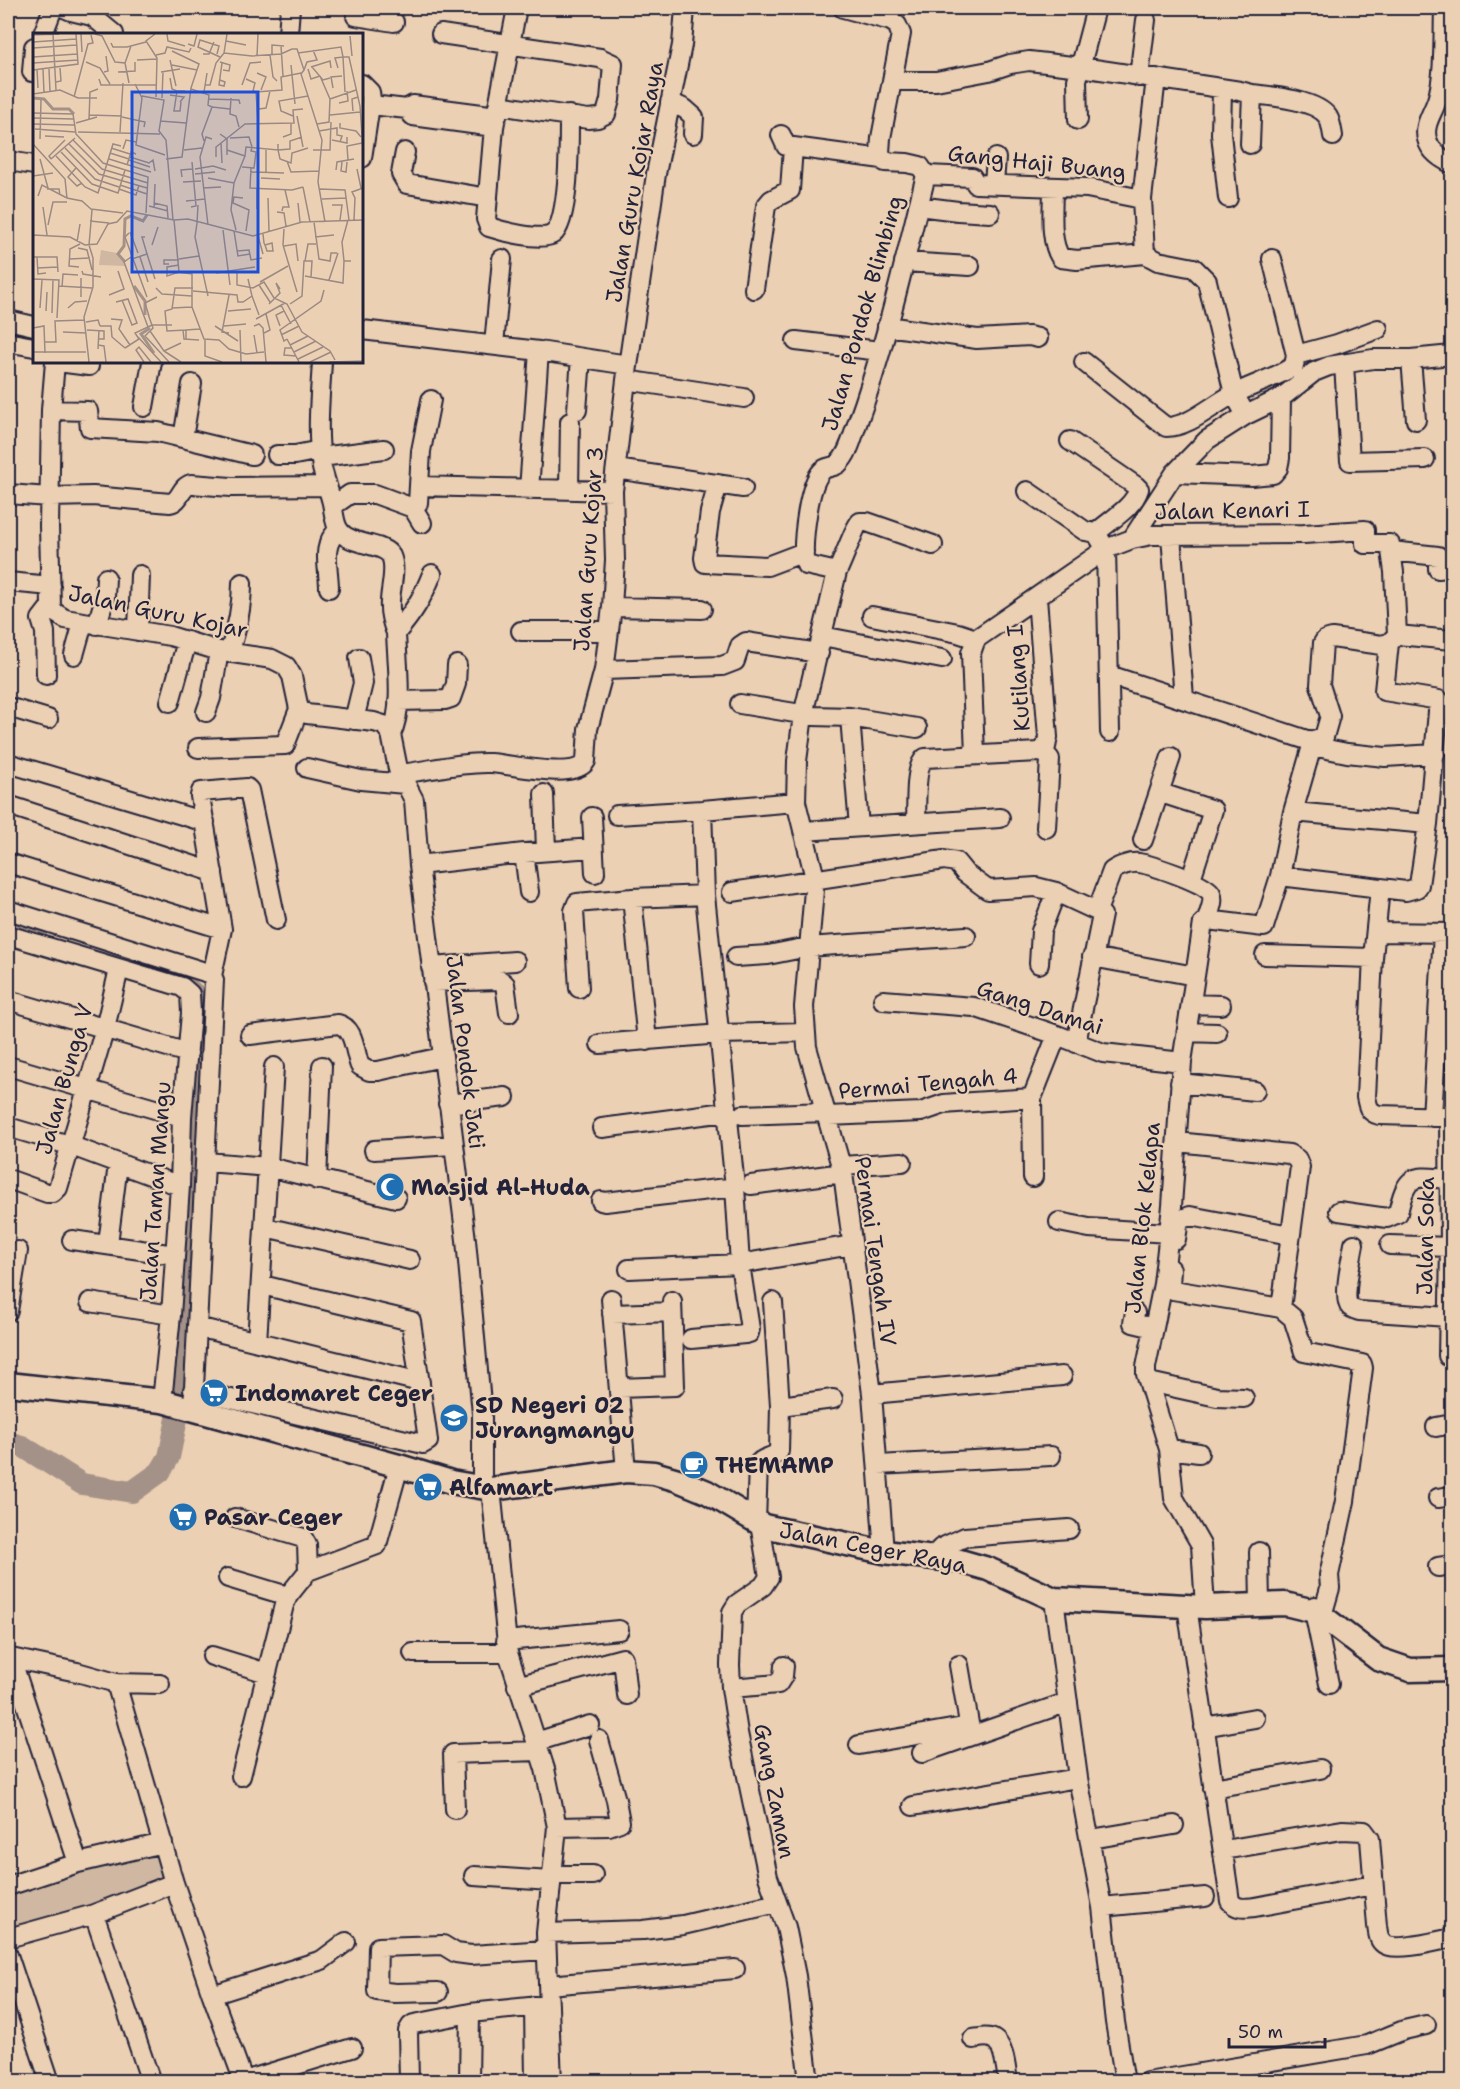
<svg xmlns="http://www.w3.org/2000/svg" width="1460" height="2089" font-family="'Shantell Sans',sans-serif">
<rect width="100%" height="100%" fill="#ecd0b3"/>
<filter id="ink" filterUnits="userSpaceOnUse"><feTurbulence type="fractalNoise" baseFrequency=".0167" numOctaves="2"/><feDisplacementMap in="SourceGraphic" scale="12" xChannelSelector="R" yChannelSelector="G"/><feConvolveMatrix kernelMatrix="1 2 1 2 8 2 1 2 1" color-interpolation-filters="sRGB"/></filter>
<g filter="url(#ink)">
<path fill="#cfb7a2" stroke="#786c6e" stroke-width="1.5" d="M163 1843 171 1874 8 1938V1886Z"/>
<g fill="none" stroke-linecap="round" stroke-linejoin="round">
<path stroke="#a49288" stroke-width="14" d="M8 925 40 935
M179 1412 197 1126 202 1009 200 994 187 982"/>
<path stroke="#a49288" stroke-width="22" d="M8 1442 22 1446 82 1484 132 1492 160 1472 169 1457 178 1414"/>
<g stroke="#22223b" stroke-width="22">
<path id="minor" d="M64 8 71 11 92 16 114 34
M517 8 494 127 486 219 489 227C501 231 543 242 553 234 570 222 569 137 569 115
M1444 8C1443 34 1445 76 1437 100 1433 113 1423 125 1427 139 1430 152 1442 159 1452 164
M356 16 394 22
M43 34 53 8
M288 34 290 8
M441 34 600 58 613 64 610 100 606 114 598 118 588 119 499 105
M32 72 34 47
M1139 77 1146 20
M1156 78 1142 199 1145 254 1158 261 1194 268 1207 281 1234 394 1246 415
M893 81H936L989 71 1010 64 1029 61 1081 67 1240 91 1252 94 1250 144
M362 84 370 92 371 99 362 158
M1222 89 1221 134 1228 198
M1252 94C1271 96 1317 100 1328 117 1331 122 1332 130 1333 136
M670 102 685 109 694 117 693 134
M371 105 407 109
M1078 120 1077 80 1095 12
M494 127 413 116 407 109 413 105 497 116
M781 135 786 146 882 159
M405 152 401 174 407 184 488 198
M8 161 34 165
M926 175 972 177 976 184 1087 188 1142 199
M994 183 996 158
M1053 188C1053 208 1049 242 1061 258L1077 260 1145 254
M918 206 958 211 990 213
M904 262 970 266
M754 289 766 206 771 200 790 190 793 147
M8 320 34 326
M887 326 977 339 1029 336 1038 338
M362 330 539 351 628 365
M796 341 880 351
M12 343 34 347
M494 345 502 259
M1296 355 1337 344 1378 329
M1411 359 1416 420
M55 362 51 410 49 526 51 606 54 612 65 619 170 636 219 651 272 659 286 666 292 676 299 709 307 714 374 722 384 725 391 734 398 769 414 800 419 865 466 1240 482 1414V1488
M58 362 89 366
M322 362C320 397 316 433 322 468 325 480 329 491 332 503 334 512 334 523 339 530 349 546 383 542 391 556 397 569 390 589 390 602 389 613 392 623 396 633 397 663 404 709 391 734
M1084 362 1166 427C1190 427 1213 404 1234 394 1254 384 1275 378 1294 366L1296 355 1272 259
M1344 364 1350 461 1425 459
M626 380 744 398
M144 407 152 362
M51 410 88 411 90 428 158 432 252 455
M577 410 581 358
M183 438 192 384
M1070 441 1136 486 1139 489C1133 508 1110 520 1096 533
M277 455H295L320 450
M321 457 384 449
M616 469 743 488
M1175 473 1252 476 1273 474 1278 468 1280 458 1281 398
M718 484 710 512 704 558 705 563 767 566 804 552
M419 486 613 491
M529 490 539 351
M569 490 570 422
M1027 491 1085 531 1096 533 1106 549 1110 732
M8 494 49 497 93 496 170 503C181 501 180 487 191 484L231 487 326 486
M333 506 350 494H375L413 508 422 523
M413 508 418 503 421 451 431 400
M1171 536 1184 698
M1132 539 1152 535 1304 534 1365 530V544H1390L1394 572 1397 635
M1391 551 1438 556V569L1448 568 1452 565
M837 572 806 565 804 559C803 539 808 485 822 471 826 466 833 468 838 464 848 455 852 439 856 427 886 345 905 259 926 175L920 166 907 163 885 162 880 153 881 138 901 34 897 25 891 21 843 8
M8 582 51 586
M329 588C329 568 320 544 339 530
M1037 598 1048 737 1046 747 1039 752
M612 607 702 609
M872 616 958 633 976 639
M97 625 105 597 106 578
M138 631 140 575
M521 631H609
M396 633C413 613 422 599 432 574
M822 636 942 659
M229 653C237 630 242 607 242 583
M74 655 83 623
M604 670 722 666 735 661 740 646 746 642 819 653
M46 675 45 632 41 619 51 606
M1109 675 1310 741 1312 746 1293 812 1280 876 1264 927 1207 920 1203 923 1182 1062 1172 1206 1163 1284 1146 1367V1374L1169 1449 1174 1498 1201 1545 1205 1607
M398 701 445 700 451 698 456 684 457 665
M170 702 187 641
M740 704 813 716 850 717 917 728
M8 707 48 719
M206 712 211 698 219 651
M850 717 859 827
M354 720 363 683 359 658
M1310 741 1324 737 1330 716 1320 685 1323 643 1325 640 1332 638 1382 645 1389 643 1397 635 1452 640
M1312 746 1347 753 1385 757 1435 754
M198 748 285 745 299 709
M975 755 971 653 976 639 1106 549 1132 539 1175 473 1207 440 1246 415 1281 398 1314 372 1329 366 1373 359H1411L1452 355
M8 763 205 822
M307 768 361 780 405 784
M401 774C431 770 461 762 490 763 510 764 575 781 586 761L588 729 604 670 612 607 615 560 613 491 626 380 656 174 682 45 685 8
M1161 793 1213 810 1191 879
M544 794 546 851
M8 805 213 872
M1293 812 1428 824
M617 815 702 810 796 802
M592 817 595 873
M916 822C917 807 914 767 925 758L1039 752 1045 753 1050 759 1046 828
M803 831 1000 818
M1143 840 1171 757
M524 853 529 892
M8 863 222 929
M419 865 524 853 593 848
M1280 876 1406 891 1417 888 1419 885 1428 824 1439 700 1384 691 1389 643
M1380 888 1373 958 1366 1097C1368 1106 1368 1112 1379 1115L1452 1117
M732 892 944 860 956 862 965 873 988 890 1036 887 1056 892 1097 911 1102 915 1076 1043
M632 898 647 1041
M8 910 205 972 212 976 214 980 193 1408
M1097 911 1112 871C1118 866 1131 862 1139 863 1152 865 1206 883 1211 893 1215 901 1209 912 1207 920
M1376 932 1452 933
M8 935 182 987 190 994 191 1013 182 1117 180 1186 171 1315 162 1401
M1265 955 1373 958
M736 957 768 955 808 947 966 936
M1092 957 1195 976
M1039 964 1041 931 1056 892
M431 967 515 961
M212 976 222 929 200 796 201 792 247 788 249 790 276 920
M433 982 500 980 505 984 509 1013
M579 988 574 911 577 903 632 898 705 895
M8 1000 188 1053
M883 1000 974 1007 1057 1035 1103 1053 1182 1062
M1191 1004 1221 1005
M1187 1032 1217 1033
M250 1035 338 1024C355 1028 354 1051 360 1066L369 1071H378L442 1057
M600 1044 720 1034 805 1032
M8 1066 182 1117
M1180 1083 1255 1091
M448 1104 505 1097
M742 1115 826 1112
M828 1116 921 1112 944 1104 957 1103 1032 1098
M1432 1117 1443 933
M8 1127 69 1145 180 1186
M602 1128 726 1112
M1187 1143 1289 1154 1297 1159 1300 1167 1281 1308
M374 1150 453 1145
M206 1162 269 1167 396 1198
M842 1166 902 1162
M1033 1177 1032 1098 1057 1035
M8 1179 47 1193H53L58 1188 105 1028 119 969
M317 1180 322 1066
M751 1185 843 1173
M601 1201 605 1202 735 1187
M1339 1211 1387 1218 1398 1213C1407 1171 1414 1177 1452 1179
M1059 1222 1089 1228 1169 1233
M265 1227 410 1260
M1176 1239 1179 1220 1190 1216 1290 1235
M72 1240 175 1255
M108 1244 118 1164
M1354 1244C1352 1256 1342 1299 1350 1307 1352 1309 1356 1310 1359 1311L1448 1317
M1390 1245 1450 1247
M629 1269 740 1264 852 1245
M1171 1269 1170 1286 1173 1290 1281 1308 1293 1318 1304 1352 1362 1364 1363 1368 1345 1501 1329 1575 1330 1588 1322 1616
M262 1285 411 1321 427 1433 428 1441 423 1444
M611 1299 626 1471
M90 1302 171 1315
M8 1311 18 1251
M1135 1313 1133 1323 1154 1328
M612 1314 672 1312
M197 1327 420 1382
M691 1339 745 1334 749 1333 750 1329 740 1264 735 1187 705 895 702 810
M257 1342 274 1067
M1448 1356 1450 1247 1449 1117
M1149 1382 1217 1397 1244 1398
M619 1388 675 1386 672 1301
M193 1390 423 1444
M872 1394 1062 1376
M780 1406 833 1399
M1436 1427 1452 1424
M1169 1449 1199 1453
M878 1465 1051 1456
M491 1489 508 1653 545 1769 557 1827 546 1933 552 2082
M1438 1498 1452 1496
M235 1518 303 1538 307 1545 308 1571
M756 1522 758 1464C763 1456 773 1459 779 1451L780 1406 773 1302
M760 1524 769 1577 763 1586 737 1604 732 1612 730 1665 731 1688 738 1733 768 1877 786 1927 796 1976 809 2082
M884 1552 872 1394 843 1173 807 1047 804 1007 815 878 796 802 797 761 803 715 837 572C842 563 855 526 860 522H867L933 545
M1259 1552 1260 1604
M931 1558 941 1548 965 1537 1069 1529
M1438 1567 1452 1565
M308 1571 377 1545 399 1466
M228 1578 288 1596
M1054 1599 1078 1778 1102 1907 1115 2022 1125 2082
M1187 1606 1230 1901C1237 1910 1245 1908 1255 1907L1373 1885
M1315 1606 1314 1611 1329 1684
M506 1641 619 1630
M413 1653H508
M212 1656 267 1673
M8 1657 11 1658 78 1863
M11 1658 77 1672 116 1683
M959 1665 971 1735
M517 1686 623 1658 627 1695
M731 1688 778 1684 783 1676 784 1666
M1204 1727 1255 1718
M536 1742 590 1725
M859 1745 969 1726
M922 1753 1068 1702
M241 1776 284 1605 288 1596 308 1571
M1213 1788 1320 1769
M913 1806 1078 1778
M455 1809 453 1754 539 1751
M557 1827 609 1826 620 1822 616 1800 599 1740
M1091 1839 1174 1825
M1224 1850 1342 1830 1364 1831 1370 1839 1377 1926C1378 1932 1378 1940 1384 1944 1395 1952 1438 1941 1452 1938
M552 1875H593
M474 1876 551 1881
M174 1883 212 1995 244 2082
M8 1886 78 1863 163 1843
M1102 1907 1205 1897
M94 1914 151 2082
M546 1933 643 1930 683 1925 777 1903
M8 1938 94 1914 174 1883 116 1683 160 1684
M8 1955 50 2082
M548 1985 735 1969
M438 1992 395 1993 377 1991 378 1947 443 1945 456 1953 471 1955 546 1950
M212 1995 322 1960 346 1942
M534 2006 535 2082
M973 2039C979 2038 988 2036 993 2039 1005 2045 1006 2070 1008 2082
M244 2081 352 2048
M409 2082 408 2031 411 2026 414 2024 470 2013 549 2005
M469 2082 470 2013
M1147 2082 1367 2045 1404 2030 1426 2025"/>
</g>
<g stroke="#22223b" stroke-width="27">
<path id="major" d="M8 1384 162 1401 399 1466 451 1482 491 1489 626 1471 654 1473 678 1480 707 1492 764 1526 884 1552 960 1561 988 1569 1054 1599 1205 1607 1285 1604 1314 1611 1322 1616 1378 1659 1410 1670 1452 1669"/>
</g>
<use href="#minor" stroke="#ecd0b3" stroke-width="18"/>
<use href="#major" stroke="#ecd0b3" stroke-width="22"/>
</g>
</g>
<defs>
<g id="mosque-disc" transform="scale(1.5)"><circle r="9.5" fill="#1f6fb2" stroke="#ecd0b3"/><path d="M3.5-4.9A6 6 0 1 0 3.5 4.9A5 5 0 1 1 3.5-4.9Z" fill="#fff"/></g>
<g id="supermarket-disc" transform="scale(1.5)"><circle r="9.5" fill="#1f6fb2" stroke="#ecd0b3"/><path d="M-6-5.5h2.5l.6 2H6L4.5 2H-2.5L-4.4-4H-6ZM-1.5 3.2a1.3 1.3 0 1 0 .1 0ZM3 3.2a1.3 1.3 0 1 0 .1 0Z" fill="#fff"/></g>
<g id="school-disc" transform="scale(1.5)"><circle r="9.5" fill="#1f6fb2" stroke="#ecd0b3"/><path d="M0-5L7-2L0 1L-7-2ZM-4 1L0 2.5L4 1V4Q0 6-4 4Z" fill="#fff"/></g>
<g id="cafe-disc" transform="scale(1.5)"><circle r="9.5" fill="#1f6fb2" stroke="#ecd0b3"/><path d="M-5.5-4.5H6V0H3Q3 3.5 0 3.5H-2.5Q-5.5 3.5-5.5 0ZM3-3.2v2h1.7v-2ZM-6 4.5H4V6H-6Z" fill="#fff"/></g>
</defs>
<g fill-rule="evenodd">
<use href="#mosque-disc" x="390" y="1187"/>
<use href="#supermarket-disc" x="214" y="1393"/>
<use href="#school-disc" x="454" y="1418"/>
<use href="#cafe-disc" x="694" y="1465"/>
<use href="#supermarket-disc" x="428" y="1487"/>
<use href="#supermarket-disc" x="183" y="1517"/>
</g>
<g text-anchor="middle" stroke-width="4.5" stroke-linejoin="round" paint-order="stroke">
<g font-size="22" fill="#22223b" stroke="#ecd0b3">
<text transform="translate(1037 162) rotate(6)" y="8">Gang Haji Buang</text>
<text transform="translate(634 182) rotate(-80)" y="8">Jalan Guru Kojar Raya</text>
<text transform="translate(862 313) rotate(-74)" y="8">Jalan Pondok Blimbing</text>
<text transform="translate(1232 510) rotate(-1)" y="8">Jalan Kenari I</text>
<text transform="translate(588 549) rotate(-86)" y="8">Jalan Guru Kojar 3</text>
<text transform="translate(158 611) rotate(12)" y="8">Jalan Guru Kojar</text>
<text transform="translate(1018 678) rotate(-94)" y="8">Kutilang I</text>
<text transform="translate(1040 1007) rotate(18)" y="8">Gang Damai</text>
<text transform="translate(466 1052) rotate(83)" y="8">Jalan Pondok Jati</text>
<text transform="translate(64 1079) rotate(-74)" y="8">Jalan Bunga V</text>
<text transform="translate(928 1083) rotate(-5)" y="8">Permai Tengah 4</text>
<text transform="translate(155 1191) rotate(-86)" y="8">Jalan Taman Mangu</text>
<text transform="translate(1142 1218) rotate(-84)" y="8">Jalan Blok Kelapa</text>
<text transform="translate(1425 1236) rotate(-89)" y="8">Jalan Soka</text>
<text transform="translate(876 1251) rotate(82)" y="8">Permai Tengah IV</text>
<text transform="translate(873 1547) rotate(11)" y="8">Jalan Ceger Raya</text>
<text transform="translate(775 1791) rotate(79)" y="8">Gang Zaman</text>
</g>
<g font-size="22" font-weight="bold" fill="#22223b" stroke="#ecd0b3" text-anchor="start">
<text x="411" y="1195">Masjid Al-Huda</text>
<text x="235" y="1401">Indomaret Ceger</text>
<text x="475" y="1413">SD Negeri 02<tspan x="475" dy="25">Jurangmangu</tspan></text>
<text x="715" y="1473">THEMAMP</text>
<text x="449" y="1495">Alfamart</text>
<text x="204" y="1525">Pasar Ceger</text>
</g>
</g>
<g transform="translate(33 33)">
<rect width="330" height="330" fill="#ecd0b3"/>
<path d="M68 217 84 220 91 227 92 233 66 232Z" fill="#cfb7a2"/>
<path fill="none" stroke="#a49288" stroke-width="3" d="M0 65 11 66 20 76H36L41 81M92 229 85 221 91 213 92 186 98 183 110 188 114 182M101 253 112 268V282M117 295 108 301 121 320"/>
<path fill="none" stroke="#9b8a83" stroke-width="1.5" d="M20 1 23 57M48 1 49 19M62 1 69 3 82 29 92 30 96 50M122 1 113 8 124 25 123 64M134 1 135 8 152 13M0 2 26 1M317 3 319 23M193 8 213 12M0 9 43 6M78 10 80 14H94L113 9M155 11 161 13 164 1M248 13 250 43M0 15 43 12M259 16H264L271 37 268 41 289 107 285 149 292 189M191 20 194 1M265 20 308 14 310 24H316L327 73 330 118M170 21H176L181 9M184 21 186 13 167 7 165 14 187 24M123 22 132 20 134 14 156 19 158 15M237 22 240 44 244 48M239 22V12L251 13M224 23 225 1M0 24 44 21M104 27 124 26M137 27 143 53M53 29 67 35 77 51M187 29 197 32 196 38 190 37M0 30 45 27M92 30 98 13M139 32 164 37M258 32 262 71M278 34 297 28 298 35M279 34 290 47 297 45M305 35 302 25 310 24 312 59M4 36 5 55M10 36 11 60M16 36 17 59M275 36 278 46 287 43M0 37 45 31 43 1M271 37 274 29 284 27 280 17M71 39 75 38 73 23M85 39 102 38V29M128 39 147 36M224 40 233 44 228 57M287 43 297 66 323 57M137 45 139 56 144 58H152H148M66 46 68 52H124M213 46 222 50 220 58 223 59 249 57 248 44 268 40M187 47 192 49 191 53 186 52 189 30M23 49 28 48 27 35M102 51 109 65 103 112 132 122M172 52H177L183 30 191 20 219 23 248 21 259 16M209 52 217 30 228 29M300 55 298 44 309 43M158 56 176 62 175 72 179 74 169 101 171 108M144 58 141 78H147L148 69M171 59 174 40M223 59 225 89M0 61 27 57 45 65H64M137 62 151 64 147 69M109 63 131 67 126 98 133 107 140 187M41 64 55 11 60 10 58 2M129 65 130 39M198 65 197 81 203 83 206 94M176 66 206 67 207 71M306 70 315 68 314 58M179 74 197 76M226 76 233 75 237 58M320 78 319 66 325 64M0 80 40 81 43 101 70 130 115 144 113 180M56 82 89 83M297 82 327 79M260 83 248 78 246 68 275 63M264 83 270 114M89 84 112 89 111 94M0 85 41 86M56 86 57 59 65 56M127 88 153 90M43 90 64 84M307 90V95L323 98 328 104M0 91 41 92M284 91 296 89 297 66M2 96 42 99M286 98 304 95V102L309 103 307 109M45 99 127 101M87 99 90 50M187 101 194 106V122M12 103 31 104M250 104 258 101V91M269 104 257 108V116L245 117 247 126 258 130 259 120 275 115M197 105 216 104 219 114M7 106 8 67M40 107 69 136 115 150M299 107 314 110V104M188 110 189 130M0 111 32 146 34 165 49 168 59 177 56 212M36 111 66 141 114 155M32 115 62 146 86 154M78 115 97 121M90 116 93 107 103 109M151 117 169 115M194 117 212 123 201 150 198 177 203 197M280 117H297L298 89M28 119 59 151 85 160 92 137M77 120 96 126M23 123 52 154 65 160 80 111 88 113M212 123 213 114 245 117V111M97 124 116 130 120 127 122 138M183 124V114L212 91 261 90 260 77 270 76M7 126 15 155M18 126 42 105M18 126 16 123 32 107M76 126 118 139M133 126 149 124 158 55 166 31 139 18M96 127 117 134M315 127 314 113 329 110M254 128 258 139 286 138M309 129 308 138 313 139 314 129M94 132 98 119 103 121M209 134 221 135 223 119 218 118 219 114M43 135 35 144 44 153 49 150M218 135 217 155 259 157 270 154M162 136 180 133 193 137M324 136 328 155M303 137 304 129 321 126M217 139 251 140M233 139V117M162 141 182 139M0 143 20 140M149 144 148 137 159 136M175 145 201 150M228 145 247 146M150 149 168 148M87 152 114 161M270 154 277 189M170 155 188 154M14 156H26L27 162M86 156 103 162 106 152M287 156 312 157 316 187M5 163 9 152 34 165M210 165 201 164 200 170 216 177 213 198M235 165 236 198M289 166 313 165M153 168 172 166M121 170 134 173 135 185M265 170 267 189M299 172H309L307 187M116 173 135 178M10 174 14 202M158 174 163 173 159 129M121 175 122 151M58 176 90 180M224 176V155M249 178 250 174H256L252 157M244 179 251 180 253 193M141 187 146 239 159 241V274L171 306 186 307 196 316 213 321 231 319M315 187 309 209 311 228H318M321 187 322 165 319 159 330 155M57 188 76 190M281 189 286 226 297 228 298 220H304M164 190 162 204 175 263M164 190 165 172M15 192 20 169H34M175 192 167 124 173 104 179 106M251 196 250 212 264 259M190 197 197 252M201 198 205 223 217 221M97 199 105 220M96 200 92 204 114 264M230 201 231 210 232 212 234 218H240L239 210 232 212M0 202 37 204 52 212 64 211 75 191 84 189 94 178 141 187 155 186 220 203 269 189 330 187M225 203 230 221M282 204 301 202M44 209 47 191M56 212 60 225V254L51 284 56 329M119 212 125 194M251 213 263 211 265 228M45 215 54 217 59 237M204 218 216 217 218 227 229 225M114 221 122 246M0 224H24L25 239M4 224 5 241 13 240M98 224 91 229 115 294M107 224 115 249M36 226 57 225M99 226 114 221 109 204H112M146 226 166 223M272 228 275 211H283M136 231H131V227H146M146 232 134 234V243L146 239M46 234 36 233 37 216 47 211M4 235 25 234M49 238 50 241 68 244M204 238V252L220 255 231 249 241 265 254 271 269 299 297 318 302 327M183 240 222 234M272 243 310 250 311 228M0 246 26 247 24 285M296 247 305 220M227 249 255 233M226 252 237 269M26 253 59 255M29 254 30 241 45 242M123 255 129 261 159 263M160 258 204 262 205 269H210L219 263 215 246M76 262 91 256 85 238M196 262 189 299 196 300M219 263 226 282M48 264V245M83 269 95 266 104 290 99 292 89 267M236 271 247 260 243 250 247 256M257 271 269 263 271 228H279L278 244M248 272 258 291M7 275 9 247M35 275 42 269 54 268M139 275 159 274M13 278 14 259M195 278 218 276M19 280 20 247M115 281 120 295 112 303 136 329M116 283 112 270 124 264M78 286 89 287 86 296 97 312M223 286 252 270M53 289 65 287 67 293M67 293H78L79 304 92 315M182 293 205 308M191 293 213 291M221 293 226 291 230 295 233 329M247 293 243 282 251 278M0 295 11 293 12 320M54 297 71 298V306H65M150 297 151 306 166 307M153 297 134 298 132 278 139 276 142 255H160M207 297 208 329M117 298 131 318 148 310M30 299 53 300M231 300 237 297 233 281M221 302 224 320M248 302 266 293M105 304 128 329M153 306V297L167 296M254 306 251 308 247 297 288 268 291 257M254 306 266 329M172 307V323L189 329M12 309H23L22 288 51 287M65 312 71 313 73 329M257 312 275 303M92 315 106 306 102 300 119 292H139M259 315H252L251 322 263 323M65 316 66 297M131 318 148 329M0 319H53M261 319 283 308M265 326 290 314M111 329 103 317 106 314 118 329M277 329 298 319M296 329 330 328"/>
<path fill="#1d4ed8" fill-opacity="0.15" stroke="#1d4ed8" stroke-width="3" d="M99 59H225V239H99Z"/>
<rect width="330" height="330" fill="none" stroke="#22223b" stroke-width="3"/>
</g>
<rect width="1460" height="2089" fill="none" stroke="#ecd0b3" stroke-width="30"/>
<rect x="15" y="15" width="1430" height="2059" fill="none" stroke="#22223b" stroke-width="2" filter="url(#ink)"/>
<path d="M1229 2038v9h96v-9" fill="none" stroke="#22223b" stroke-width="3"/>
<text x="1238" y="2038" font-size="18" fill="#22223b" stroke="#ecd0b3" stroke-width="4.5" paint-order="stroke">50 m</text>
</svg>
